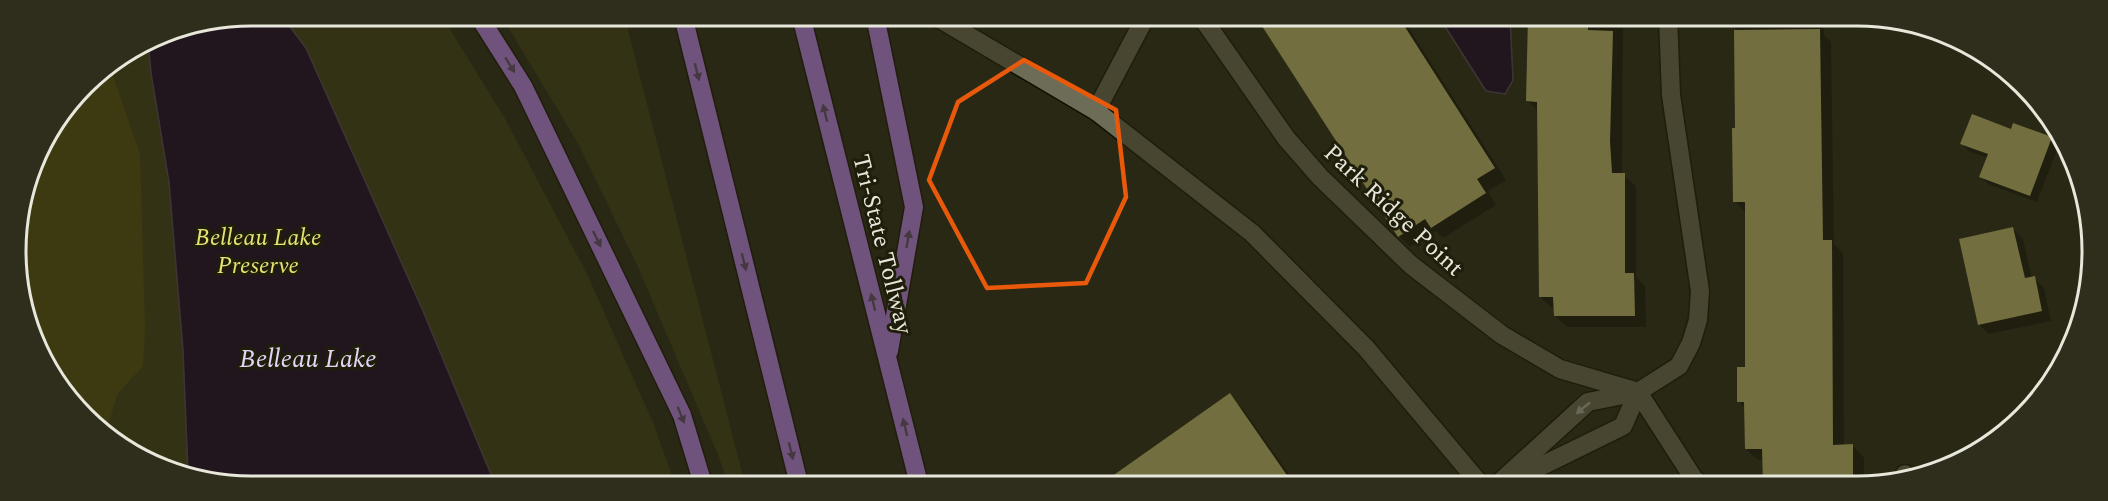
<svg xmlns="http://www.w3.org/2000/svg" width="2108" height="501" font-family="Spectral,serif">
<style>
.green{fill:#413e16}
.forest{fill:#545010}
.water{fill:#170128;stroke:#56465e;stroke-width:1.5}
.shadow{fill:#0007}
.building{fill:#c9c474}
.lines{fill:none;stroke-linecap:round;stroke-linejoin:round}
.street-casing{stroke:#121001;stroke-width:21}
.secondary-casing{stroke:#121001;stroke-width:21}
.highway-casing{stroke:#121001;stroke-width:21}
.street{stroke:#6d6c56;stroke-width:18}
.secondary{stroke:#6d6c56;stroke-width:18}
.highway{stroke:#c487fa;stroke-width:18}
.oneway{fill:#694d77}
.oneway2{fill:#b7b6a6}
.marked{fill:none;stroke:#e8590c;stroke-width:4.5;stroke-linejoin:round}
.labels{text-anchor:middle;stroke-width:6;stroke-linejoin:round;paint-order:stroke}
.street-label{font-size:24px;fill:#e8e7db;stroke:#1f1e0b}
.park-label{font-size:24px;font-style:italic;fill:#e8e274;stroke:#1f1e0b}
.water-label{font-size:26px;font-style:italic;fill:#e5d4f8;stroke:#1f1e0b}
.rim{fill:none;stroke:#e8e7db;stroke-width:3}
</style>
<rect width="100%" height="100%" fill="#292814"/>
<g class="green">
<path d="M251,15H441L504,117L587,274L654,425L675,484H219L133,455L64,394L27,326L16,235L39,146L95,74L161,33Z"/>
<path d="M501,15H624L745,484H728L719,457L638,267L579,145Z"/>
</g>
<path class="forest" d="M109,65L140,154L145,328L143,366L118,393L106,431L64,394L27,326L16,235L39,146L95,74Z"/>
<g class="water">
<path d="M250,15H281L306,48L423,311L495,484H219L188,473L183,350L169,182L151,73L148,41L161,33Z"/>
<path d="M1439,17H1510L1513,80L1505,94L1486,91Z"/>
</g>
<g class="shadow">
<path d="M1275,16H1401L1506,180L1488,191L1496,205L1443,238L1436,231L1410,247L1395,232Z"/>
<path d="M1530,17H1623L1622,174L1636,186V277L1645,286L1646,327H1567L1555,316V308H1552L1540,297L1538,111L1528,101Z"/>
<path d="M1735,17H1825L1824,35L1831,42L1834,244L1843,253L1844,446H1853L1864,458V484H1764V460H1758L1746,449V409L1739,402L1747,369L1746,213L1735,201L1737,130Z"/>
<path d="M2051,138L2059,145L2037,202L1988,184L1981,177L1988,158L1969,151L1962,144Z"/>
<path d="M2013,229L2023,239L2032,279L2034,278L2044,288L2051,321L1989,334L1979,325Z"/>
<path d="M1230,395L1243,409L1296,484H1103Z"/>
</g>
<g class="building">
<path d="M1278,16H1398L1495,168L1477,179L1486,193L1431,228L1425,219L1398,237L1262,26Z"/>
<path d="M1528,17H1588V30L1613,31L1610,141L1612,173H1625V273H1634L1635,316H1554L1553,297H1539L1537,102L1526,101Z"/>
<path d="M1820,29L1823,240H1832L1833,445L1853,444V484H1763L1762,449H1745L1744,402H1737V367H1745V202H1733L1732,128H1735L1734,30Z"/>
<path d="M1972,114L2011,129L2013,123L2052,137L2030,196L1979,177L1988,154L1960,144Z"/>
<path d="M2013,227L2025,278L2035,276L2042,311L1978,325L1959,239Z"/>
<path d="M1230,393L1293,484H1101Z"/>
</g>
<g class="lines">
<defs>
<g id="street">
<path d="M1201,16L1286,138L1320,177L1411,265L1502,335L1560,369L1638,392"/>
<path d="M1096,111L1146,16"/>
<path d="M1638,392L1694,479L1700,484"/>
<path d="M1905,479V474"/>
<path d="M1507,483L1623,426L1638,392"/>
<path d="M1498,484L1588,402L1638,392L1679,366L1691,343L1698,320L1700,291L1671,95L1668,17"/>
</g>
<path id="secondary" d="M935,16L1096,111L1252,233L1366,348L1480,484"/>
<g id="highway">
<path d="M478,15L523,86L682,415L703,484"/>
<path d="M683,16L799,484"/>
<path d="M801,16L919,484"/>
<path d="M875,16L914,207L889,351"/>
</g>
</defs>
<use href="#street" class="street-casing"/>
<use href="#secondary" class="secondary-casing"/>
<use href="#highway" class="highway-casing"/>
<use href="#street" class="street"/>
<use href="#secondary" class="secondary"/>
<use href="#highway" class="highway"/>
</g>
<defs><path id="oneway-solid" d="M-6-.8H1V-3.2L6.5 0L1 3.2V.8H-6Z" transform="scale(1.5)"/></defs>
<g class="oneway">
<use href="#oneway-solid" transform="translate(510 65) rotate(58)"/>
<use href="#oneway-solid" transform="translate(697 72) rotate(76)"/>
<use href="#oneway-solid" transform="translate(825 113) rotate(-104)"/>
<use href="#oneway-solid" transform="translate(597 239) rotate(64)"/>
<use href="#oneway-solid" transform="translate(908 239) rotate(-80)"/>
<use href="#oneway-solid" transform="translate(744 262) rotate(76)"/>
<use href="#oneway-solid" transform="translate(873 302) rotate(-104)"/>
<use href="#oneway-solid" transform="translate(681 415) rotate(68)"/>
<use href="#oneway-solid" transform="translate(905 427) rotate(-104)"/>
<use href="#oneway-solid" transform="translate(791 451) rotate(76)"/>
</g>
<use class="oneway2" href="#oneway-solid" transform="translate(1583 408) rotate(141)"/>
<path d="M0 0H2108V501H0ZM1024,60L1116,110L1126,197L1086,283L987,288L929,180L958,102Z" fill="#292814" fill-opacity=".55" fill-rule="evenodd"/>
<path class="marked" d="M1024,60L1116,110L1126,197L1086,283L987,288L929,180L958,102Z"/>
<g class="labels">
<g class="street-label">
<text transform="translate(1394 210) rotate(43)" y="8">Park Ridge Point</text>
<text transform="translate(883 244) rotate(76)" y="8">Tri-State Tollway</text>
</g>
<g class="park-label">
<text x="258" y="245">Belleau Lake<tspan x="258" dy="28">Preserve</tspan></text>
</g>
<g class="water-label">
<text x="308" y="367">Belleau Lake</text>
</g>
</g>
<path d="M0 0H2108V501H0ZM251 26H1857A225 225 0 0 1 2082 251V251A225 225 0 0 1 1857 476H251A225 225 0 0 1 26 251V251A225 225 0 0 1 251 26Z" fill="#2f2e1c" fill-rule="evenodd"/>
<path class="rim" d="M251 26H1857A225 225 0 0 1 2082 251V251A225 225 0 0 1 1857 476H251A225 225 0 0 1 26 251V251A225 225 0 0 1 251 26Z"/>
</svg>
